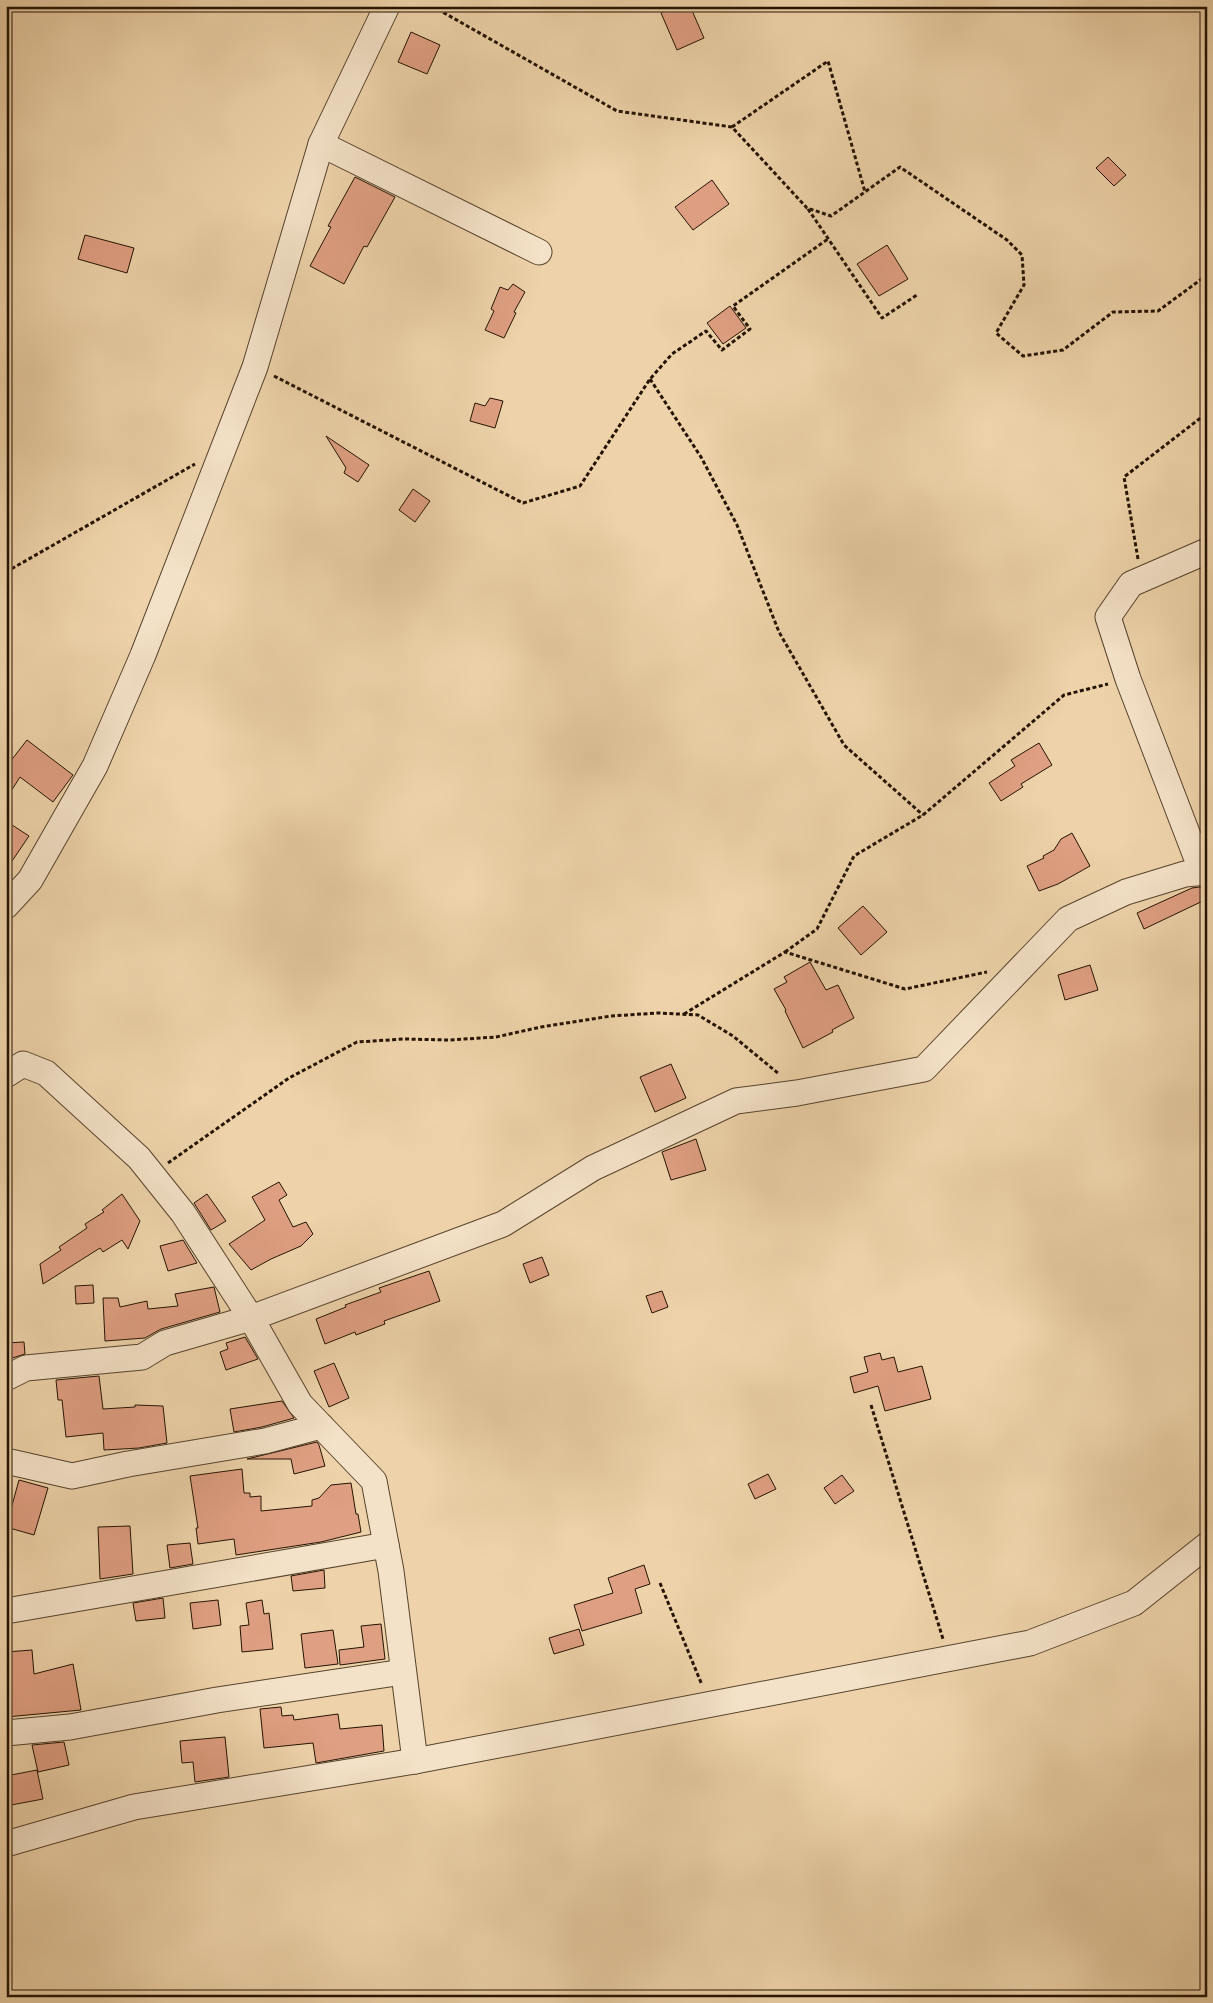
<svg xmlns="http://www.w3.org/2000/svg" width="1213" height="2003" font-family="Vollkorn,serif">
<style>
.building{fill:#df9f82;stroke:#241302}
.lines{fill:none;stroke-linecap:round;stroke-linejoin:round}
.minor-casing{stroke:#56432c;stroke-width:27}
.path{stroke:#241302;stroke-width:3;stroke-dasharray:4 2.5;stroke-linecap:butt}
.minor{stroke:#f4e2c8;stroke-width:25}
</style>
<rect width="100%" height="100%" fill="#eed3aa"/>
<filter id="stains"><feTurbulence type="fractalNoise" baseFrequency=".004" numOctaves="4"/><feColorMatrix values="0 0 0 0 .2 0 0 0 0 .09 0 0 0 0 .02 0 0 0 .5 -.17"/></filter>
<radialGradient id="worn" r=".72"><stop offset=".6" stop-color="#630" stop-opacity="0"/><stop offset="1" stop-color="#630" stop-opacity=".3"/></radialGradient>
<g class="building">
<path d="M676,6H690L704,38L677,50L661,13Z"/>
<path d="M411,32L440,45L427,74L398,62Z"/>
<path d="M1108,157L1126,175L1114,186L1096,168Z"/>
<path d="M355,177L395,197L367,247L364,246L344,284L310,266L331,227L328,226Z"/>
<path d="M712,180L729,204L693,230L675,207Z"/>
<path d="M85,235L134,248L127,273L78,259Z"/>
<path d="M887,245L908,279L879,296L857,264Z"/>
<path d="M513,284L525,292L514,312L516,313L504,338L485,330L494,311L491,309L500,287L508,290Z"/>
<path d="M730,306L746,328L723,344L707,323Z"/>
<path d="M490,398L503,401L495,428L470,421L475,403L485,406Z"/>
<path d="M326,436L369,465L358,482L344,473L346,468Z"/>
<path d="M413,489L430,501L415,522L399,510Z"/>
<path d="M27,740L73,775L53,802L20,777L6,799V767Z"/>
<path d="M1039,743L1052,765L1021,784L1023,787L1001,801L989,783L1015,766L1011,760Z"/>
<path d="M6,821L29,836L6,870Z"/>
<path d="M1072,833L1090,866L1058,884L1039,891L1027,866L1044,858L1043,856L1054,850L1061,839Z"/>
<path d="M1207,886V899L1144,929L1137,913L1192,888Z"/>
<path d="M863,906L887,932L861,955L838,928Z"/>
<path d="M810,962L826,990L838,985L854,1018L832,1030L833,1032L803,1048L785,1011L786,1010L774,989L787,982L784,977Z"/>
<path d="M1090,965L1098,990L1065,1000L1058,975Z"/>
<path d="M671,1064L686,1098L655,1112L640,1077Z"/>
<path d="M696,1139L706,1170L671,1180L662,1152Z"/>
<path d="M279,1182L287,1195L279,1200L293,1227L306,1222L313,1234L301,1246L271,1259L251,1270L229,1244L265,1220L252,1197Z"/>
<path d="M122,1194L140,1221L128,1249L122,1240L103,1252L100,1248L43,1284L40,1264L61,1250L59,1247L87,1228L85,1224L104,1212L102,1210Z"/>
<path d="M207,1194L226,1221L211,1230L194,1203Z"/>
<path d="M183,1240L197,1263L168,1271L160,1246Z"/>
<path d="M542,1257L549,1275L530,1283L523,1264Z"/>
<path d="M429,1271L440,1301L384,1321L385,1324L356,1335L355,1332L325,1344L316,1319L346,1307L345,1305L381,1292L379,1288Z"/>
<path d="M93,1285L94,1303L76,1304L75,1286Z"/>
<path d="M214,1287L220,1312L161,1329L145,1338L105,1341L103,1298H118L120,1307L147,1301L148,1309L178,1306L175,1294Z"/>
<path d="M662,1291L668,1307L652,1313L646,1296Z"/>
<path d="M245,1337L258,1359L226,1370L220,1352L228,1349L226,1343Z"/>
<path d="M24,1342L25,1354L6,1360V1343Z"/>
<path d="M880,1353L882,1360L894,1357L898,1372L922,1366L931,1399L885,1411L878,1386L854,1393L850,1377L868,1372L864,1357Z"/>
<path d="M334,1363L349,1398L329,1407L314,1371Z"/>
<path d="M99,1376L103,1409L135,1407V1405L163,1406L167,1443L139,1448L104,1450L103,1433L66,1437L62,1400H58L56,1380Z"/>
<path d="M282,1401L294,1418L262,1427L234,1432L230,1409Z"/>
<path d="M317,1442L319,1445L325,1466L294,1474L291,1459H247Z"/>
<path d="M242,1469L244,1493H250V1497L261,1496V1511L312,1506V1500L319,1498L331,1485L351,1483L356,1514H358L361,1532L321,1542L236,1555L234,1539L198,1544L196,1528H198L190,1476Z"/>
<path d="M768,1474L776,1489L755,1499L748,1484Z"/>
<path d="M842,1475L854,1491L835,1504L824,1488Z"/>
<path d="M19,1480L48,1488L34,1535L6,1527Z"/>
<path d="M130,1526L133,1574L100,1579L98,1527Z"/>
<path d="M190,1543L193,1564L170,1568L167,1545Z"/>
<path d="M644,1565L650,1584L635,1589L642,1613L582,1631L574,1605L613,1593L608,1578Z"/>
<path d="M324,1570L325,1588L293,1591L291,1576Z"/>
<path d="M163,1598L165,1618L136,1621L133,1603Z"/>
<path d="M218,1600L221,1625L193,1629L190,1603Z"/>
<path d="M262,1600L264,1614L269,1613L273,1649L242,1652L240,1626L249,1625L246,1603Z"/>
<path d="M381,1624L385,1659L340,1665L339,1650L364,1647L361,1626Z"/>
<path d="M579,1629L584,1645L554,1654L549,1638Z"/>
<path d="M333,1630L338,1664L305,1668L301,1634Z"/>
<path d="M32,1650L34,1674L73,1664L81,1710L6,1717V1652Z"/>
<path d="M281,1707L282,1716L293,1715L294,1720L338,1714L340,1729L382,1725L384,1751L316,1763L313,1743L264,1748L260,1709Z"/>
<path d="M225,1737L229,1777L195,1782L193,1762L182,1763L180,1741Z"/>
<path d="M64,1742L69,1765L38,1772L32,1745Z"/>
<path d="M37,1770L43,1799L6,1806V1776Z"/>
</g>
<g class="lines">
<defs>
<g id="minor">
<path d="M321,144L539,252"/>
<path d="M1202,872L1128,679L1108,617L1131,584L1207,551"/>
<path d="M6,906L30,880L95,766L143,655L255,367L321,144L387,6"/>
<path d="M6,1075L23,1064L46,1073L139,1158L183,1213L251,1318L300,1404L374,1481L391,1571L415,1761"/>
<path d="M6,1378L26,1368L142,1357L165,1343L251,1318L503,1224L593,1168L736,1101L797,1093L924,1069L1068,919L1126,892L1185,874L1207,872"/>
<path d="M6,1461L72,1476L128,1464L265,1441L321,1426"/>
<path d="M6,1611L386,1545"/>
<path d="M6,1733L70,1727L217,1700L403,1672"/>
<path d="M6,1844L134,1807L415,1761L1030,1643L1134,1603L1207,1545"/>
</g>
</defs>
<use href="#minor" class="minor-casing"/>
<g class="path">
<path d="M432,6L617,111L732,127L807,208L831,216L900,167L1007,240L1022,255L1024,285L996,333L1023,356L1063,350L1113,312L1158,311L1207,275"/>
<path d="M732,127L828,61L865,192"/>
<path d="M808,209L882,318L917,295"/>
<path d="M274,376L523,503L580,486L650,379L672,354L706,331L722,350L750,329L733,306L828,239"/>
<path d="M650,379L701,457L737,525L779,632L844,745L923,815"/>
<path d="M1138,559L1124,477L1207,413"/>
<path d="M6,572L195,464"/>
<path d="M785,952L817,929L854,856L923,815L1064,695L1108,684"/>
<path d="M684,1014L785,952L905,989L987,972"/>
<path d="M168,1163L289,1078L357,1042L404,1039L449,1040L496,1037L541,1027L611,1016L658,1013L698,1015L733,1036L779,1074"/>
<path d="M871,1405L943,1639"/>
<path d="M660,1583L702,1685"/>
</g>
<use href="#minor" class="minor"/>
</g>
<rect width="1213" height="2003" fill="none" stroke="#eed3aa" stroke-width="25"/>
<rect x="8" y="8" width="1198" height="1988" fill="none" stroke="#241302" stroke-width="2.5"/>
<rect x="12" y="12" width="1188" height="1978" fill="none" stroke="#241302"/>
<rect width="100%" height="100%" filter="url(#stains)"/>
<rect width="100%" height="100%" fill="url(#worn)"/>
</svg>
